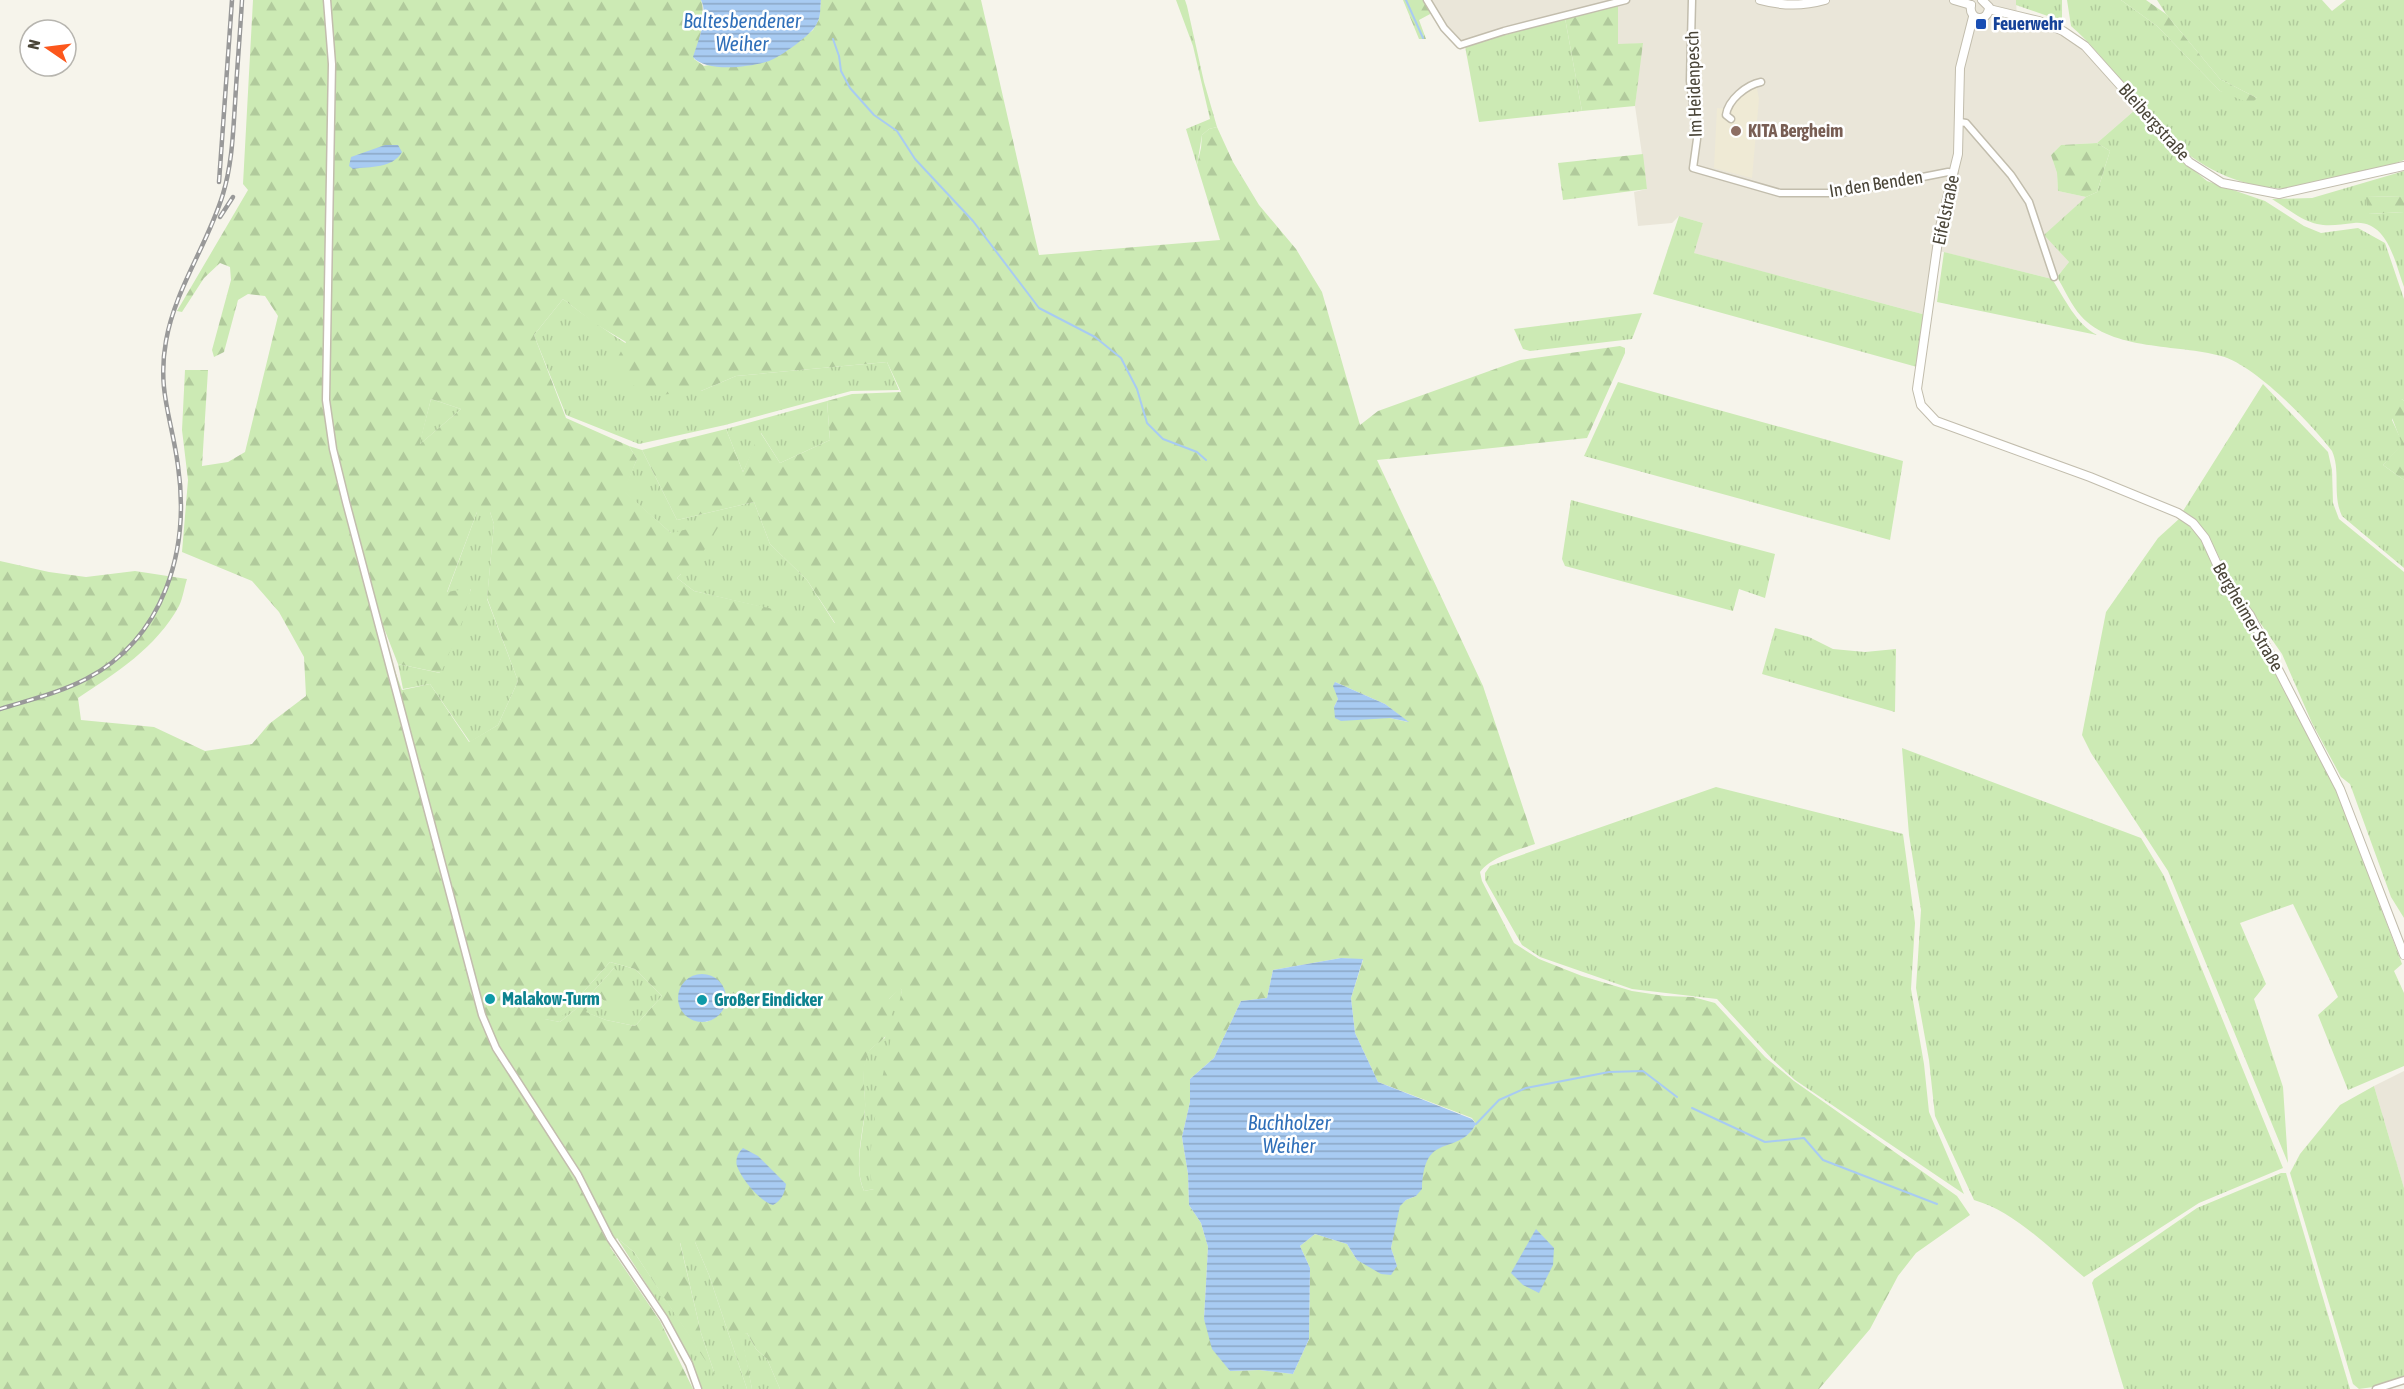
<svg xmlns="http://www.w3.org/2000/svg" width="2404" height="1389" font-family="'Asap Condensed',sans-serif">
<style>
.residential{fill:#eae6d9}
.education{fill:#efead5}
.grass{fill:url(#grass-tufts)}
.forest{fill:url(#forest-firs);fill-rule:evenodd}
.water{fill:url(#water-rules)}
.lines{fill:none;stroke-linecap:round;stroke-linejoin:round}
.stream{stroke:#a8cbf2;stroke-width:2}
.minor-casing{stroke:#c2bdad;stroke-width:9}
.tertiary-casing{stroke:#c2bdad;stroke-width:10}
.minor{stroke:#fff;stroke-width:6}
.tertiary{stroke:#fff;stroke-width:8}
.rail-casing{stroke:#999;stroke-width:4.5}
.rail{stroke:#fff;stroke-width:2;stroke-dasharray:7;stroke-linecap:butt}
.transit-dot{fill:#1a4fb4;stroke:#fff;stroke-width:2}
.education-dot{fill:#8d6e63;stroke:#fff;stroke-width:2}
.culture-dot{fill:#0f9aa8;stroke:#fff;stroke-width:2}
.labels{text-anchor:middle;stroke-width:5;stroke-linejoin:round;paint-order:stroke}
.transit-label{font-size:18px;font-weight:bold;fill:#164399;stroke:#fff;text-anchor:start}
.street-label{font-size:18px;fill:#4a4538;stroke:#fff}
.education-label{font-size:18px;font-weight:bold;fill:#785e54;stroke:#fff;text-anchor:start}
.culture-label{font-size:18px;font-weight:bold;fill:#0d838f;stroke:#fff;text-anchor:start}
.water-label{font-size:20px;font-style:italic;fill:#2f6fb9;stroke:#fff}
</style>
<defs>
<pattern id="grass-tufts" width="24" height="20" patternUnits="userSpaceOnUse" patternTransform="scale(1.5)"><rect width="24" height="20" fill="#cceab4"/><path d="M3 7l-1-3M5 7V3M7 7l1-3M15 17l-1-3M17 17v-4M19 17l1-3" fill="none" stroke="#b1ca9c"/></pattern>
<pattern id="forest-firs" width="22" height="20" patternUnits="userSpaceOnUse" patternTransform="scale(1.5)"><rect width="22" height="20" fill="#cceab4"/><path d="M5 1l3.5 6h-7zM16 11l3.5 6h-7z" fill="#b1ca9c"/></pattern>
<pattern id="water-rules" width="6" height="5" patternUnits="userSpaceOnUse" patternTransform="scale(1.5)"><rect width="6" height="5" fill="#a8cbf2"/><path d="M0 2.5h6" fill="none" stroke="#8ba7c5"/></pattern>
</defs>
<rect width="100%" height="100%" fill="#f6f4eb"/>
<g class="residential">
<path d="M1425,0H2016L2017,19L2055,31L2076,44L2094,62L2135,110L2097,143L2061,145L2051,155L2057,173L2058,191L2086,197L2045,235L2069,262L2057,277L2052,279L1935,250L1926,315L1693,253L1703,223L1679,216L1672,223L1638,226L1634,192L1647,189L1635,106L1642,43L1618,45L1565,18L1453,43L1449,40Z"/>
<path d="M2404,1071V1188L2374,1086Z"/>
</g>
<path class="education" d="M1756,84L1759,99L1752,178L1714,168L1717,108L1729,109L1736,99Z"/>
<g class="grass">
<path d="M1176,0H1185L1187,6L1204,82L1217,127L1209,129L1202,135L1197,165L1186,129L1210,119L1193,46Z"/>
<path d="M2016,0H2062V21L2016,5Z"/>
<path d="M2067,0H2121L2157,26L2220,91L2257,98L2220,79L2166,14L2157,0H2322L2332,11L2346,0H2404V160C2377,170 2335,185 2308,188C2259,193 2209,176 2174,142C2136,106 2110,60 2071,26Z"/>
<path d="M1565,18L1582,111L1479,122L1465,46Z"/>
<path d="M2135,110L2166,147L2207,181L2265,201L2304,226L2321,233L2358,228L2385,243L2404,299V401L2402,399L2392,420L2403,444L2383,465L2404,480V568L2342,516C2332,495 2341,471 2332,451C2310,422 2255,365 2221,356C2178,344 2112,351 2081,316C2071,305 2065,290 2057,277L2069,262L2044,235L2086,197L2097,192L2110,151L2097,143Z"/>
<path d="M2404,171V196L2367,197L2369,214L2404,212V287C2395,263 2388,220 2354,223C2341,224 2330,227 2317,224C2302,221 2285,207 2272,199L2312,198Z"/>
<path d="M1679,216L1703,223L1694,253L1926,315L1917,367L1653,294Z"/>
<path d="M1944,252L2052,279C2065,299 2076,324 2097,335L1937,302Z"/>
<path d="M563,299C606,333 655,361 701,391L736,376L887,362L899,390L851,391L725,425L639,444L566,415L534,335Z"/>
<path d="M1642,313L1632,339L1530,351L1523,349L1514,329Z"/>
<path d="M1618,382L1903,461L1890,540L1584,456Z"/>
<path d="M2263,384L2328,452L2332,470L2333,503L2339,519L2404,572V918L2391,897L2350,784L2341,777L2312,723L2282,654L2233,584L2206,532L2183,511Z"/>
<path d="M431,399L461,409L419,445Z"/>
<path d="M827,401L830,440L780,463L761,433L743,472L726,429Z"/>
<path d="M629,446L642,450L677,520L754,502L770,544L807,580L835,624L694,591L677,578L681,574L671,533L623,491L637,459Z"/>
<path d="M1571,500L1775,554L1765,598L1739,589L1733,611L1565,566L1562,559Z"/>
<path d="M477,512H490L494,524L487,599L518,681L498,725L470,742L430,684L403,689L398,664L440,673L471,589L447,593Z"/>
<path d="M2180,518L2201,537L2221,583L2254,627L2333,779L2402,964L2394,971L2404,993V1066L2348,1090L2318,1015L2338,997L2293,904L2240,923L2266,984L2254,999L2283,1087L2288,1163L2168,871L2091,753L2082,735L2106,612L2158,538Z"/>
<path d="M1775,628L1809,637L1833,649L1865,652L1896,649L1895,712L1762,674Z"/>
<path d="M1902,748L2141,838L2164,876L2283,1168L2199,1203L2084,1277C2051,1250 2016,1212 1974,1200L1935,1116L1929,1060L1916,988L1921,910L1909,835Z"/>
<path d="M1716,787L1903,834L1915,923L1911,989L1924,1064L1929,1112L1964,1194L1795,1080L1773,1060L1717,999L1632,989L1540,957L1522,945L1485,880V873L1490,866Z"/>
<path d="M610,962L635,969L662,996L635,1026L606,1020L585,1012L597,996L611,1005L614,968L582,1004L560,1022L544,1019L578,1004L576,1000Z"/>
<path d="M900,987L902,990L874,1189L864,1191C853,1166 864,1134 865,1108C866,1090 859,1071 868,1053C871,1047 879,1042 885,1038L889,999Z"/>
<path d="M2374,1086L2404,1188V1377L2380,1386L2359,1389L2353,1384L2290,1173L2300,1154L2340,1105Z"/>
<path d="M2281,1173H2286L2350,1389H2124L2092,1283L2094,1279L2197,1208Z"/>
<path d="M617,1238L634,1252L714,1372L701,1333L680,1242H695L709,1275L747,1389H702C681,1335 648,1287 617,1238Z"/>
<path d="M747,1333L756,1349L767,1359L780,1389H752L741,1335Z"/>
</g>
<g class="forest">
<path d="M253,0H701C705,8 701,36 698,45C696,51 694,52 694,59L704,66L786,51L813,30L819,19L821,0H981L1039,255L1220,240L1197,165L1201,148L1202,135L1209,129L1217,127L1233,162L1259,205L1296,249L1322,292L1360,425L1378,411L1520,360L1620,346L1625,348V353L1587,438L1377,460L1483,686L1535,844C1518,850 1491,857 1480,872L1482,881L1514,943L1539,959L1582,976L1632,991L1665,996L1693,997L1715,1003L1765,1057L1794,1081L1957,1196L1970,1215L1916,1253L1898,1276L1870,1329L1819,1389H780L767,1359L756,1349L747,1333L742,1336L752,1389H747L709,1275L695,1242L680,1243L701,1333L715,1375L634,1252L617,1238L610,1247L660,1321L693,1389H0V561L49,572L86,577L135,571L187,579C184,588 183,598 179,606C156,648 116,673 78,698L81,720L154,727L205,751L252,744L269,724L306,696L304,657L279,612L252,581L182,552L188,480L182,430L185,370H208L202,466L228,462L245,452L278,316L265,296L248,294L238,300L224,352L214,357L212,350L231,280L230,267L220,263L204,278L182,312L177,311L248,190L243,184ZM563,299L594,323L626,342L611,370L649,396L701,391L736,376L887,362L901,392L852,394L827,401L830,440L780,463L760,432L743,472L726,429L642,450L677,520L754,502L770,544L807,580L835,623L694,591L677,578L681,574L689,575L722,521L671,533L624,491L637,459L629,446L566,418L534,335ZM431,399L461,409L420,444V443ZM477,512H490L494,524L487,598L518,681L498,725L469,742L430,684L402,690L368,598L371,595L398,664L441,673L465,615L471,588L447,592ZM1335,682L1385,704L1408,722L1390,718H1367L1334,707L1338,699ZM1341,958L1363,960L1351,998L1355,1033L1378,1082L1472,1118L1476,1124C1464,1144 1452,1137 1437,1148C1421,1160 1422,1180 1416,1196L1406,1200L1400,1205L1397,1216L1391,1248L1397,1266L1357,1260L1347,1244L1315,1234L1300,1246L1310,1268L1309,1339L1293,1374L1259,1370L1230,1371L1204,1319L1208,1247L1201,1223L1189,1205L1188,1174L1182,1137L1190,1102V1079L1214,1058L1241,1001L1267,998L1273,970ZM610,962L635,969L662,996L635,1026L606,1020L586,1012L598,996L611,1006L615,1002L628,1013L644,996L614,968L582,1004L560,1022L545,1019H558L578,1004L576,1000ZM690,978L726,1002C722,1013 717,1018 706,1022L681,988ZM900,988L902,990C894,1029 859,1159 874,1189L864,1191C853,1167 863,1134 865,1109C866,1091 860,1073 868,1054C871,1046 879,1044 884,1038C891,1030 894,1007 889,999Z"/>
<path d="M1403,0H1425L1432,13L1419,20L1426,39H1419Z"/>
<path d="M2121,0H2146L2166,14L2220,79L2257,98L2251,104L2220,91L2157,26Z"/>
<path d="M1618,5V44L1643,43L1635,106L1582,111L1565,18Z"/>
<path d="M2097,143L2110,151L2097,192L2086,197L2058,191L2057,173L2051,155L2061,145Z"/>
<path d="M1643,154L1647,189L1563,200L1558,163Z"/>
<path d="M2404,196V212L2368,214L2366,197Z"/>
<path d="M2402,399L2404,401V480L2383,465L2402,444L2388,407Z"/>
</g>
<g class="water">
<path d="M701,0H821C820,7 821,17 817,23C813,34 780,57 769,61C751,67 706,73 693,57C698,41 709,16 701,0Z"/>
<path d="M385,145H398L402,152C392,169 371,166 353,169L349,166L351,157Z"/>
<path d="M1335,682L1385,704L1409,722L1390,718L1341,721L1335,718L1334,707L1338,699L1333,686Z"/>
<path d="M1341,958L1363,959L1351,998L1355,1033L1378,1082L1472,1119L1476,1124C1457,1158 1424,1129 1422,1189L1416,1196L1406,1200L1400,1206L1391,1248L1397,1266L1391,1275L1381,1274L1357,1260L1347,1244L1315,1234L1300,1246L1310,1268L1309,1339L1293,1374L1259,1370L1230,1371L1212,1349L1204,1319L1208,1247L1201,1223L1189,1205L1188,1174L1182,1137L1190,1102V1079L1214,1058L1241,1001L1267,998L1273,970Z"/>
<circle cx="702" cy="998" r="24"/>
<path d="M743,1148L758,1156L786,1184C785,1193 781,1201 773,1205C760,1202 741,1178 737,1166C735,1159 738,1153 743,1148Z"/>
<path d="M1536,1229L1554,1248L1553,1265L1539,1293L1523,1285L1511,1273Z"/>
</g>
<g class="lines">
<g class="stream">
<path d="M1406,0L1423,38"/>
<path d="M833,39L839,56L841,71L850,88L874,115L897,131L915,159L973,221L1039,308L1095,337L1121,358L1137,389L1147,423L1163,439L1197,452L1206,460"/>
<path d="M1692,1108L1765,1142L1804,1138L1823,1160L1937,1204"/>
<path d="M1476,1124L1499,1100L1526,1088L1609,1072L1643,1071L1677,1097"/>
</g>
<defs>
<g id="minor">
<path d="M327,0L332,64L326,400L333,449L346,502L482,1015L496,1048L578,1175L610,1238L664,1318L689,1364L698,1389"/>
<path d="M1427,0L1444,28L1460,45L1504,31L1626,0"/>
<path d="M1692,0L1690,81L1697,139L1693,168L1780,193H1841L1948,172L1954,173"/>
<path d="M1731,119L1726,115C1728,100 1746,85 1761,82"/>
<path d="M1960,122L1966,123L2011,175L2029,202L2054,277"/>
<path d="M2376,1389L2404,1380"/>
</g>
<g id="tertiary">
<path d="M1760,0C1782,6 1804,6 1825,0"/>
<path d="M1954,0L1971,5"/>
<path d="M1971,5C1968,21 1989,23 1989,7L1982,0"/>
<path d="M1989,9L2039,21L2063,31L2085,46L2189,162L2222,183L2279,194L2404,166"/>
<path d="M1973,17L1960,68L1958,154L1940,227L1917,389L1921,405L1936,421L2090,477L2178,513L2193,523L2205,538L2226,584L2250,615L2340,789L2404,955"/>
</g>
</defs>
<use href="#minor" class="minor-casing"/>
<use href="#tertiary" class="tertiary-casing"/>
<use href="#minor" class="minor"/>
<use href="#tertiary" class="tertiary"/>
<defs>
<g id="rail">
<path d="M219,182L232,0"/>
<path d="M220,217L233,197"/>
<path d="M0,709C29,700 59,693 86,679C165,638 190,549 178,466C172,419 157,391 166,341C175,289 208,244 223,194C232,164 233,134 235,104C237,69 240,35 242,0"/>
</g>
</defs>
<use href="#rail" class="rail-casing"/>
<use href="#rail" class="rail"/>
</g>
<rect class="transit-dot" x="1975" y="18" width="12" height="12" rx="3"/>
<circle class="education-dot" cx="1736" cy="131" r="6"/>
<g class="culture-dot">
<circle cx="490" cy="999" r="6"/>
<circle cx="702" cy="1000" r="6"/>
</g>
<g class="labels">
<g class="transit-label">
<text x="1993" y="30">Feuerwehr</text>
</g>
<g class="street-label">
<text transform="translate(1694 84) rotate(-92)" y="6">Im Heidenpesch</text>
<text transform="translate(2154 122) rotate(48)" y="6">Bleibergstraße</text>
<text transform="translate(1876 184) rotate(-9)" y="6">In den Benden</text>
<text transform="translate(1946 210) rotate(-78)" y="6">Eifelstraße</text>
<text transform="translate(2248 617) rotate(60)" y="6">Bergheimer Straße</text>
</g>
<g class="education-label">
<text x="1748" y="137">KITA Bergheim</text>
</g>
<g class="culture-label">
<text x="502" y="1005">Malakow-Turm</text>
<text x="714" y="1006">Großer Eindicker</text>
</g>
<g class="water-label">
<text x="742" y="28">Baltesbendener<tspan x="742" dy="23">Weiher</tspan></text>
<text x="1289" y="1130">Buchholzer<tspan x="1289" dy="23">Weiher</tspan></text>
</g>
</g>
<g transform="translate(48 48) rotate(284)"><circle r="28" fill="#ffffff" stroke="#b7b5af" stroke-width="1.5"/>
<path d="M0-4.5L10 22L0 15L-10 22Z" fill="#fc571c"/>
<text y="-9" font-size="16" font-weight="bold" text-anchor="middle" fill="#4a4538">N</text>
</g>
</svg>
